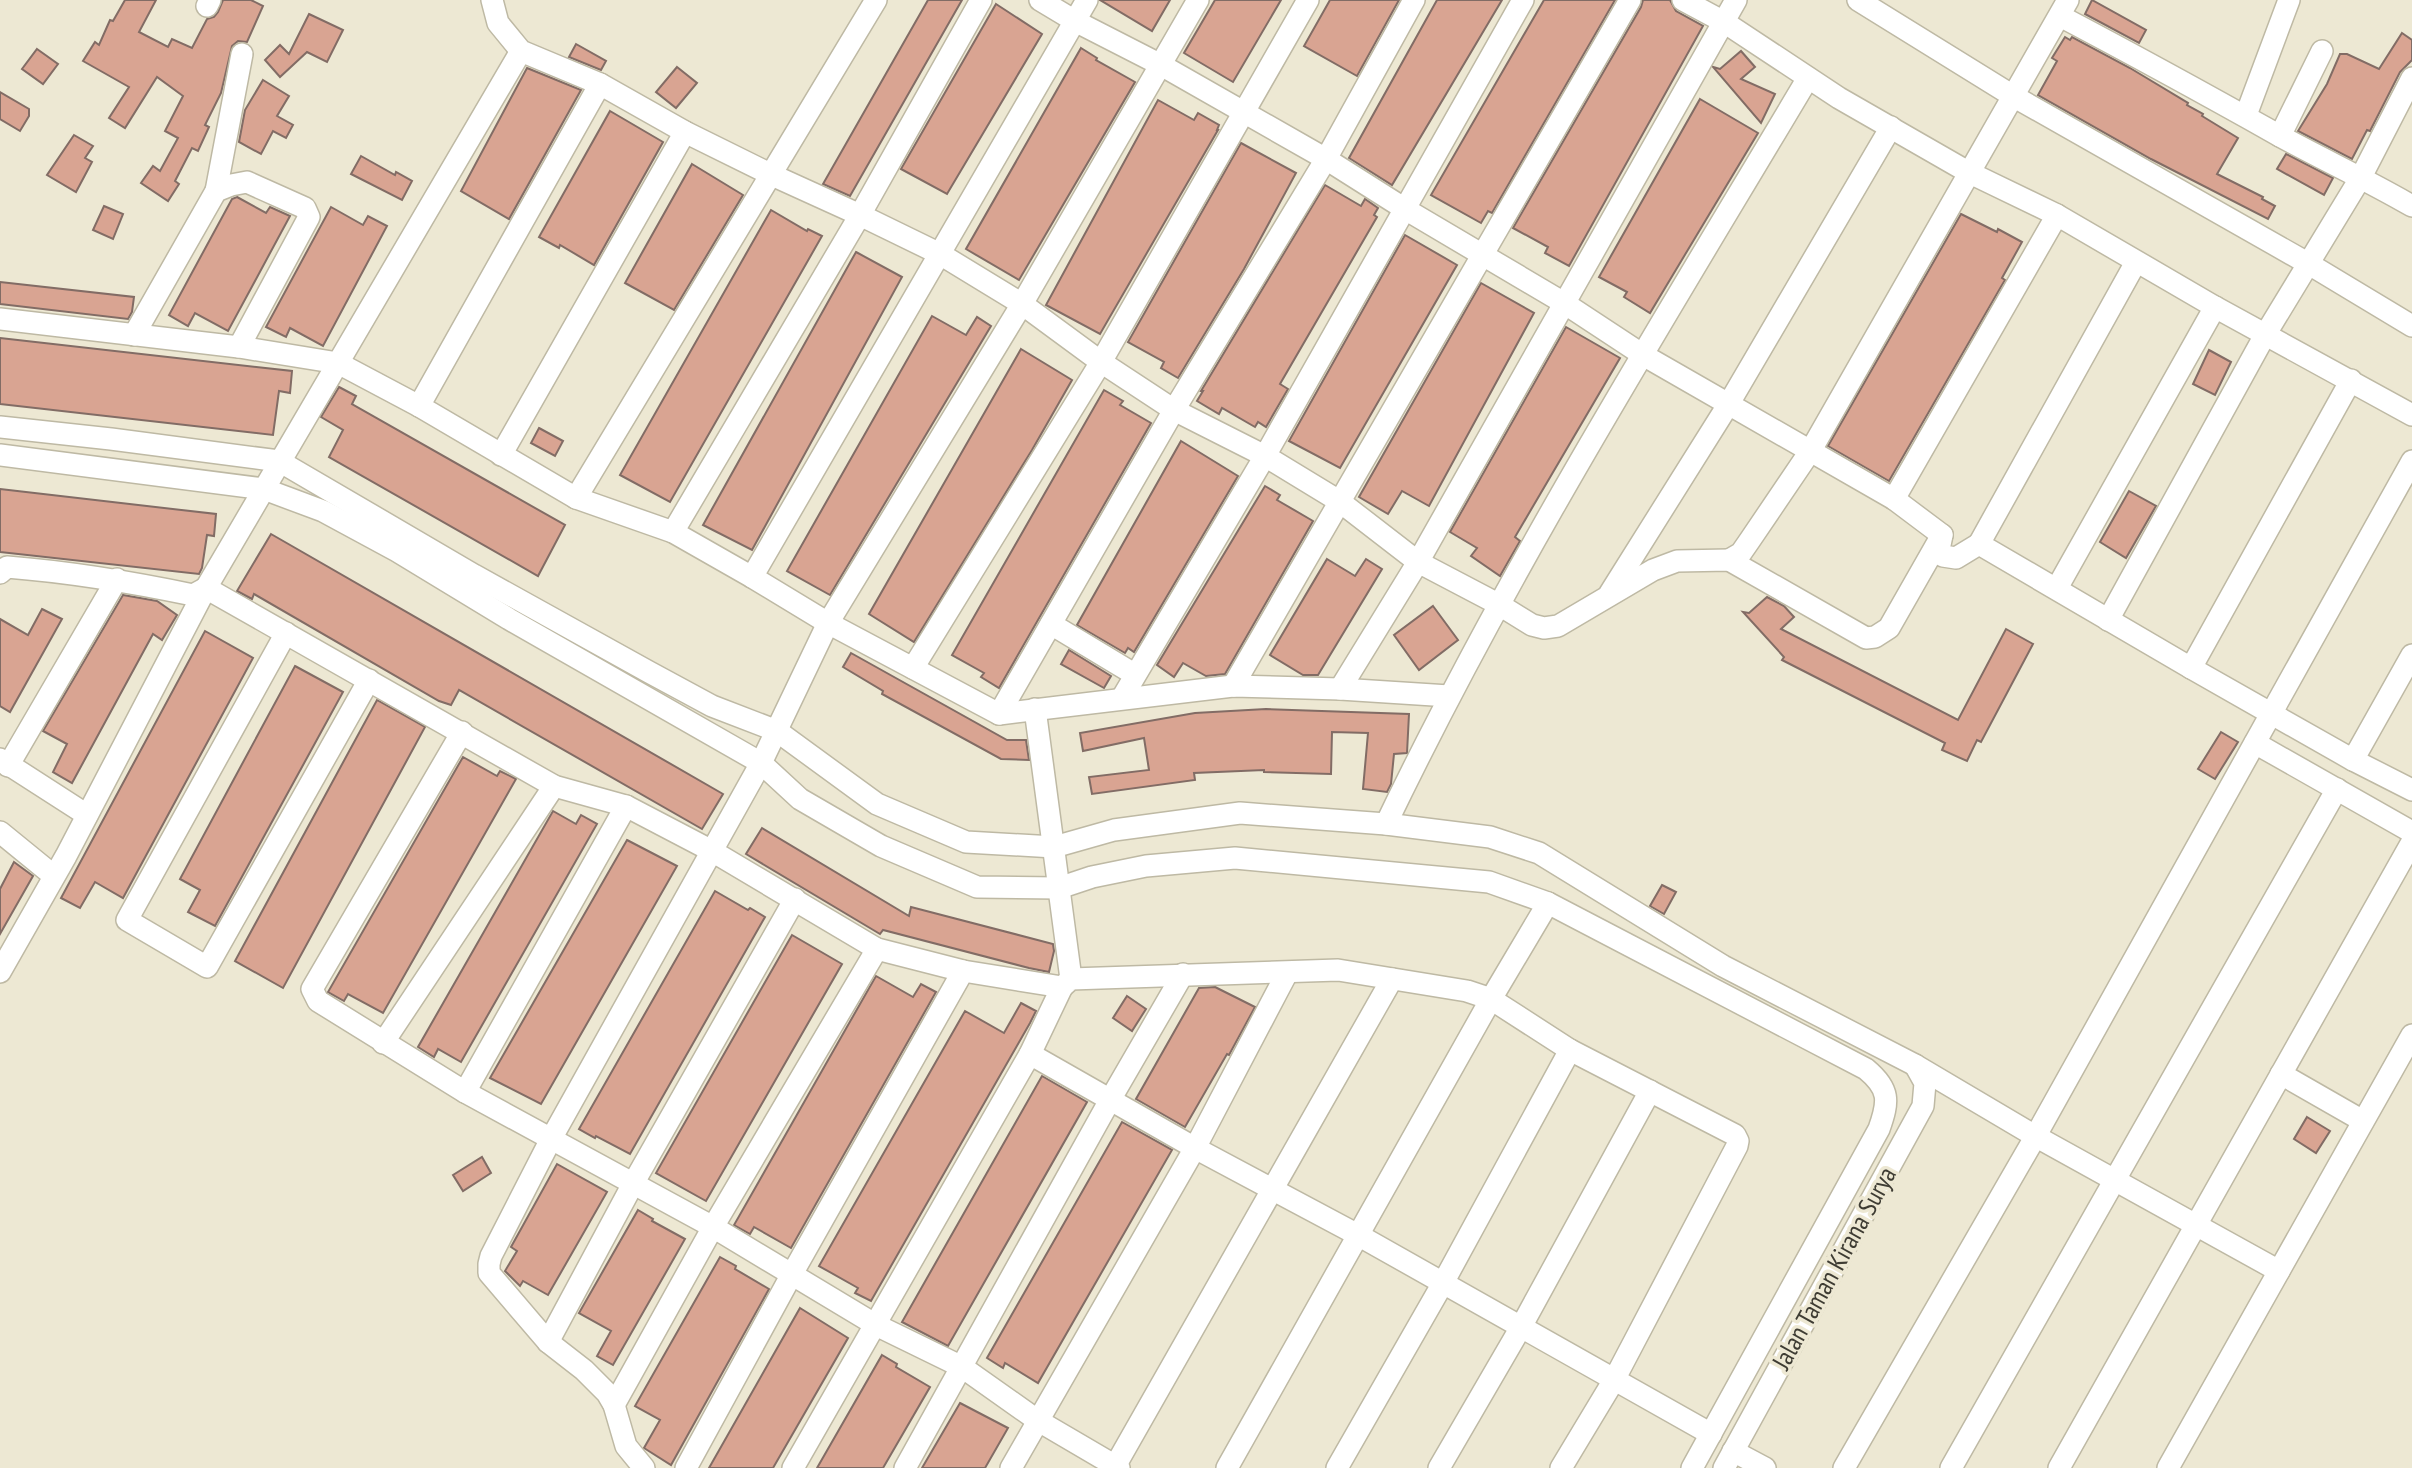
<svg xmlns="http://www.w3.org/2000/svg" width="2412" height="1468" font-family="'PT Sans Narrow',sans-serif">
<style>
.building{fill:#d9a492;stroke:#826c65;stroke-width:2}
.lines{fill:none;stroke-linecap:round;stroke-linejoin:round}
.minor-casing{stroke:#beb9a4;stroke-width:24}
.minor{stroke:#fff;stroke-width:21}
.labels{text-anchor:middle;stroke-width:7;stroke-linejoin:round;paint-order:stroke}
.street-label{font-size:26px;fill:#3e3c33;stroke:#ede8d3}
</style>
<rect width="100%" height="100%" fill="#ede8d3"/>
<g class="building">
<path d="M125,0H156L139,32L168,47L172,39L192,48L207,19L214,17L218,12L223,0H251L263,6L247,42L238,41L232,46L221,93L205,125L209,127L198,151L192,148L175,181L179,184L168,201L141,183L153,166L160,171L178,138L165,131L183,96L157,77L125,128L109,118L129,87L83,61L95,42L99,45L110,20L113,21Z"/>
<path d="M928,0H962L850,196L823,184Z"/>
<path d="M1100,0H1170L1152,31Z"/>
<path d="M1215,0H1281L1233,82L1184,53Z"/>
<path d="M1330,0H1399L1357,76L1304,46Z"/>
<path d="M1437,0H1502L1392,185L1349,158Z"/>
<path d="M1544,0H1615L1492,213L1488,211L1481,223L1431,195Z"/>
<path d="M1643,0H1670L1676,11L1703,26L1569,266L1545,253L1548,247L1513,228L1641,7Z"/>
<path d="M2092,0L2146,30L2139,43L2085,14Z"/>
<path d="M996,4L1042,34L947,194L901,169Z"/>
<path d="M309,14L343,30L327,62L307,52L280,77L265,60L280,45L289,54Z"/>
<path d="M2402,33L2412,40V60L2400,72L2370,131L2367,130L2352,159L2298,131L2327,84L2340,54H2347L2379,69Z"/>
<path d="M2065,37L2070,40L2072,37L2130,68L2188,103L2187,105L2203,114L2202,116L2238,138L2217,174L2263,197L2262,199L2275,206L2268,219L2151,159L2038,95L2057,61L2052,58Z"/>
<path d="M576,44L606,61L601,70L569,57Z"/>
<path d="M1081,48L1097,58L1096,60L1135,82L1019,280L966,249Z"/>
<path d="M37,49L58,64L43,84L22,69Z"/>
<path d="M1741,51L1755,67L1741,79L1775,94L1761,123L1713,67L1720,69Z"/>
<path d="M677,67L697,83L676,108L656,92Z"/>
<path d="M527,68L581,90L509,219L461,191Z"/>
<path d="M263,80L289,96L277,116L293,125L286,138L273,131L261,154L239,142L245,110Z"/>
<path d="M0,92L29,109V116L20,131L0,119Z"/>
<path d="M1700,99L1758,133L1650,313L1624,297L1627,292L1599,277Z"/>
<path d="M1158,100L1194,120L1198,113L1219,125L1217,130H1218L1100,334L1046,305Z"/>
<path d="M610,111L663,142L594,265L560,245L559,248L539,237Z"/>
<path d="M74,135L93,146L85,158L92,162L76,192L47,175Z"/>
<path d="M1241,143L1296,173L1244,269L1178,378L1161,368L1164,362L1128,342Z"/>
<path d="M2286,154L2333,178L2324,195L2277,169Z"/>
<path d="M361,156L395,175L396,172L412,181L402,200L351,174Z"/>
<path d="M692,164L743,195L674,310L625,283Z"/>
<path d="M1325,185L1361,206L1365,199L1378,208L1374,215L1377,217L1280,384L1288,389L1266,427L1258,422L1255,427L1222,408L1219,414L1197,401L1203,391H1201Z"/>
<path d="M237,197L266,213L270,207L290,216L228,331L195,313L188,326L169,315L232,199Z"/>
<path d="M104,206L123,214L113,239L93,230Z"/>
<path d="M331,207L363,225L368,216L387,226L323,346L290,328L286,337L266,327Z"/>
<path d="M771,210L807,231L808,229L822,236L670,502L620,475Z"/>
<path d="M1961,214L1997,232L1998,229L2022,242L2002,278L2005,280L2002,285L1889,481L1828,446Z"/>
<path d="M1405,235L1457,265L1340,468L1289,441Z"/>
<path d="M856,252L902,277L752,550L703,525Z"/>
<path d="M0,282L134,297L132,312L128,319L0,304Z"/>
<path d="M1481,283L1534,313L1429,506L1402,491L1388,514L1359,497Z"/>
<path d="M932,316L966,335L977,317L991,326L830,595L787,571Z"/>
<path d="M1566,327L1620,358L1515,537L1520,541L1500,576L1471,556L1477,548L1450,532Z"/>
<path d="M0,338L292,371L290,393L279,391L273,435L0,404Z"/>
<path d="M1021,349L1072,380L1032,450L914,642L869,614Z"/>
<path d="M2209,350L2231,362L2215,395L2193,384Z"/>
<path d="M339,387L356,396L352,404L565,525L538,576L329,457L343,430L321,417Z"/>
<path d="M1104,390L1123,401L1120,405L1151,423L999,688L981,677L984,673L952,655Z"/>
<path d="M539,428L563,441L555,456L531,443Z"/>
<path d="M1181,441L1238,476L1134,652L1128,648L1125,653L1077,625Z"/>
<path d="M1265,486L1280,495L1277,500L1313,521L1225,674L1206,676L1183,663L1174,677L1157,665Z"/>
<path d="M0,489L216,514L214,536L207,535L202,568L199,574L0,552Z"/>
<path d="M2129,491L2156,506L2126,558L2100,542Z"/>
<path d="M271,534L723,794L702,829L459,690L451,705L439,701L254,594L252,599L237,591Z"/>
<path d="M1327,559L1355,576L1366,559L1382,569L1318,675H1303L1270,655Z"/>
<path d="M123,595L157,601L177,615L162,640L153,634L72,783L53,772L67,744L43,731Z"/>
<path d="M1767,597L1784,606L1794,617L1781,629L1958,720L2006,629L2033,644L1981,742L1977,740L1967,761L1942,750L1945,743L1782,660L1784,657L1743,612L1749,613Z"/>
<path d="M1433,606L1458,640L1419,670L1394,635Z"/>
<path d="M42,609L62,619L10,712L0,706V619L28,635Z"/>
<path d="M205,631L253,658L123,898L95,882L80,908L61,898Z"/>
<path d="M1069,650L1111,676L1104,688L1061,664Z"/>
<path d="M851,653L1007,740H1026L1029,760L1001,759L882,694L883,691L843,667Z"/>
<path d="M295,666L343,692L215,926L188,912L200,890L180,879Z"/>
<path d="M377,700L425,727L283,988L235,961Z"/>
<path d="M1266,709L1409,714L1407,753L1394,754L1391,784L1387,792L1363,789L1368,733L1332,732L1331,774L1264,772V770L1194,773L1195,780L1092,794L1089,777L1149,770L1144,738L1083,751L1080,733L1195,713Z"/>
<path d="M2221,732L2238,742L2215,779L2198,769Z"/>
<path d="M463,757L497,776L500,771L516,779L383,1013L348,994L344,1001L328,992Z"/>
<path d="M553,811L576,824L581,815L597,824L461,1062L438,1049L434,1057L418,1047Z"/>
<path d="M762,828L909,916L911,907L1053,944L1054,951L1049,972L1029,968L883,930L880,934L746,854Z"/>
<path d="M627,840L677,866L541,1104L490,1078Z"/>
<path d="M14,862L33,876L0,934V889Z"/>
<path d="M1662,885L1676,892L1664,914L1650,906Z"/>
<path d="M715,891L748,910L750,908L765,917L630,1154L596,1136L595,1138L579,1129Z"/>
<path d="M792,935L842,964L706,1201L656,1173Z"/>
<path d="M876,976L913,997L921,984L936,992L791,1248L754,1227L750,1234L734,1225Z"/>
<path d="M1215,987L1255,1007L1229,1055L1227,1054L1185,1127L1136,1099L1199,988Z"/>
<path d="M1127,996L1146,1009L1132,1031L1113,1018Z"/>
<path d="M1021,1003L1036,1011L1030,1023L871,1301L855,1293L858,1288L819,1266L965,1011L1004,1033Z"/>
<path d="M1042,1076L1087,1102L948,1346L902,1322Z"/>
<path d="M2307,1117L2330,1131L2316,1153L2294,1139Z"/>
<path d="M1122,1122L1172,1150L1038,1383L1005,1363L1003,1368L987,1358Z"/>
<path d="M482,1157L491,1173L463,1191L453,1175Z"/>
<path d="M557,1164L607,1192L548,1295L523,1281L520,1286L505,1271L517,1251L511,1247Z"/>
<path d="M638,1210L653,1219L652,1221L685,1239L613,1365L597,1356L611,1331L579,1313Z"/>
<path d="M720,1257L736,1266L735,1269L769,1289L671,1465L644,1448L660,1420L635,1406Z"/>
<path d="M800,1308L848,1338L773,1468H709Z"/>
<path d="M882,1355L897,1364L896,1367L930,1387L883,1468H817Z"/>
<path d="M960,1403L1008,1428L985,1468H922Z"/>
</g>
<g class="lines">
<defs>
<g id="minor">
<path d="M492,0L498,23L521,51L600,84L685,132L772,175L860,215L940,254L1022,304L1101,362L1174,410L1265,456L1339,501L1418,562L1498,604L1532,625L1544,628L1558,626L1653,570L1677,561L1729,560L1866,638L1875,637L1889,628L1942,535"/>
<path d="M1040,0L1075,21L1161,65L1326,159L1405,209L1564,303L1643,355L1894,499L1942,535L1939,550L1943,556L1956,558L1979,544L2191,668L2353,760L2412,790"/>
<path d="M1683,0L1724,22L1839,98L1968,172L2057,215L2215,307L2412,415"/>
<path d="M1858,0L2013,96L2309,264L2412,326"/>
<path d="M207,6L210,0"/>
<path d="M2060,16C2134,55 2207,95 2280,136C2324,160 2369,181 2412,206"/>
<path d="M2246,115L2289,0"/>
<path d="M2280,136L2322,51"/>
<path d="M216,191L242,54"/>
<path d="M0,319L239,347L338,363L419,406L576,498L673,532L752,577L828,623L999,714L1233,686L1340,689L1449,696"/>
<path d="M134,335L216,191L231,185L247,182L305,208L309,217L239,347"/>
<path d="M419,406L600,84"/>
<path d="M0,427L111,439L279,461L474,575L649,672L712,706L777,731L877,804L966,842L1054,847L1114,830L1240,813L1386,824L1490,837L1539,853L1723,966L1915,1065L2035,1136L2279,1271"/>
<path d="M0,455L264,489L323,511L397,551L509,619L761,763L800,799L881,846L977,887L1059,888L1092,877L1146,866L1235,858L1489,882L1548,903L1866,1069C1890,1089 1889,1101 1879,1129L1692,1468"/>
<path d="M501,455L685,132"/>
<path d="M576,498L876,0"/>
<path d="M1894,499L2057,215"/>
<path d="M673,532L860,215L981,0"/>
<path d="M1979,544L2136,262"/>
<path d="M1729,560L1741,553L1750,540L1811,450L2068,0"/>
<path d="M0,573L7,567C70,572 131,582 193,595L206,588L554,786L626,806L712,851L877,949L963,971L1062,987L1071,979L1338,970L1467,991L1491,999L1570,1050L1735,1135L1738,1141L1737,1146L1614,1380L1561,1468"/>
<path d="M752,577L1087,0"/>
<path d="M2057,588L2215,307"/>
<path d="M1610,593L1728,405L1891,127"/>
<path d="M2108,620L2265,335L2361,177L2412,78"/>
<path d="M1051,624L1134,674"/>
<path d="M286,633L127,920L207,967L369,680"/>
<path d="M913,668L1101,362L1308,0"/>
<path d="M2191,668L2351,380"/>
<path d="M1233,686L1630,0"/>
<path d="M1340,689L1418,562L1736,0"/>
<path d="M1122,698L1265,456L1523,0"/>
<path d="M1035,709L1071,979"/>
<path d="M999,714L1174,410L1326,159L1414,0"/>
<path d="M462,732L312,989L318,1001L465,1092L713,1227L876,1325L962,1367L1037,1420L1119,1468"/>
<path d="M2255,743L2412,832"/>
<path d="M0,759L87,815"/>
<path d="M2353,760L2412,655"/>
<path d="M8,766L117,579"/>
<path d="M1386,824C1510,566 1662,323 1808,78"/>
<path d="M0,832L54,876"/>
<path d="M0,972L66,856L206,588L521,51"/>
<path d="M383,1043L554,786"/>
<path d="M1030,1054L1195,1148L1358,1235L1711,1434"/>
<path d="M2281,1074L2363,1121"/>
<path d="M465,1092L626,806"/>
<path d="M548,1342L634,1182L795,899"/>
<path d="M614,1405L713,1227L877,949"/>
<path d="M1733,1451L1765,1468"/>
<path d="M644,1468L626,1446L614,1405L607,1393L584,1370L548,1342L489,1273V1264L491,1256L551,1139L761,763L828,623L1022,304L1198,0"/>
<path d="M686,1468L792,1274L963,971"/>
<path d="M793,1468L1030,1054L1062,987"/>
<path d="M905,1468L1110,1100L1183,974"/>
<path d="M1011,1468L1195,1148L1287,973"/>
<path d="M1114,1468L1392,979"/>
<path d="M1227,1468L1491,999L1548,903"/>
<path d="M1337,1468L1443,1283L1570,1050"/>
<path d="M1439,1468L1521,1327L1650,1091"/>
<path d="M1724,1468L1923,1106L1925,1083L1915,1065"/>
<path d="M1844,1468L2030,1146L2412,461"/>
<path d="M1951,1468L2337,789"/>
<path d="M2059,1468L2412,842"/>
<path d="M2168,1468L2412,1035"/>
</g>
</defs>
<use href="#minor" class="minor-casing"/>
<use href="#minor" class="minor"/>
</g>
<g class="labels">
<g class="street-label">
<text transform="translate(1834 1268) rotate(-61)" y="9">Jalan Taman Kirana Surya</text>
</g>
</g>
</svg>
